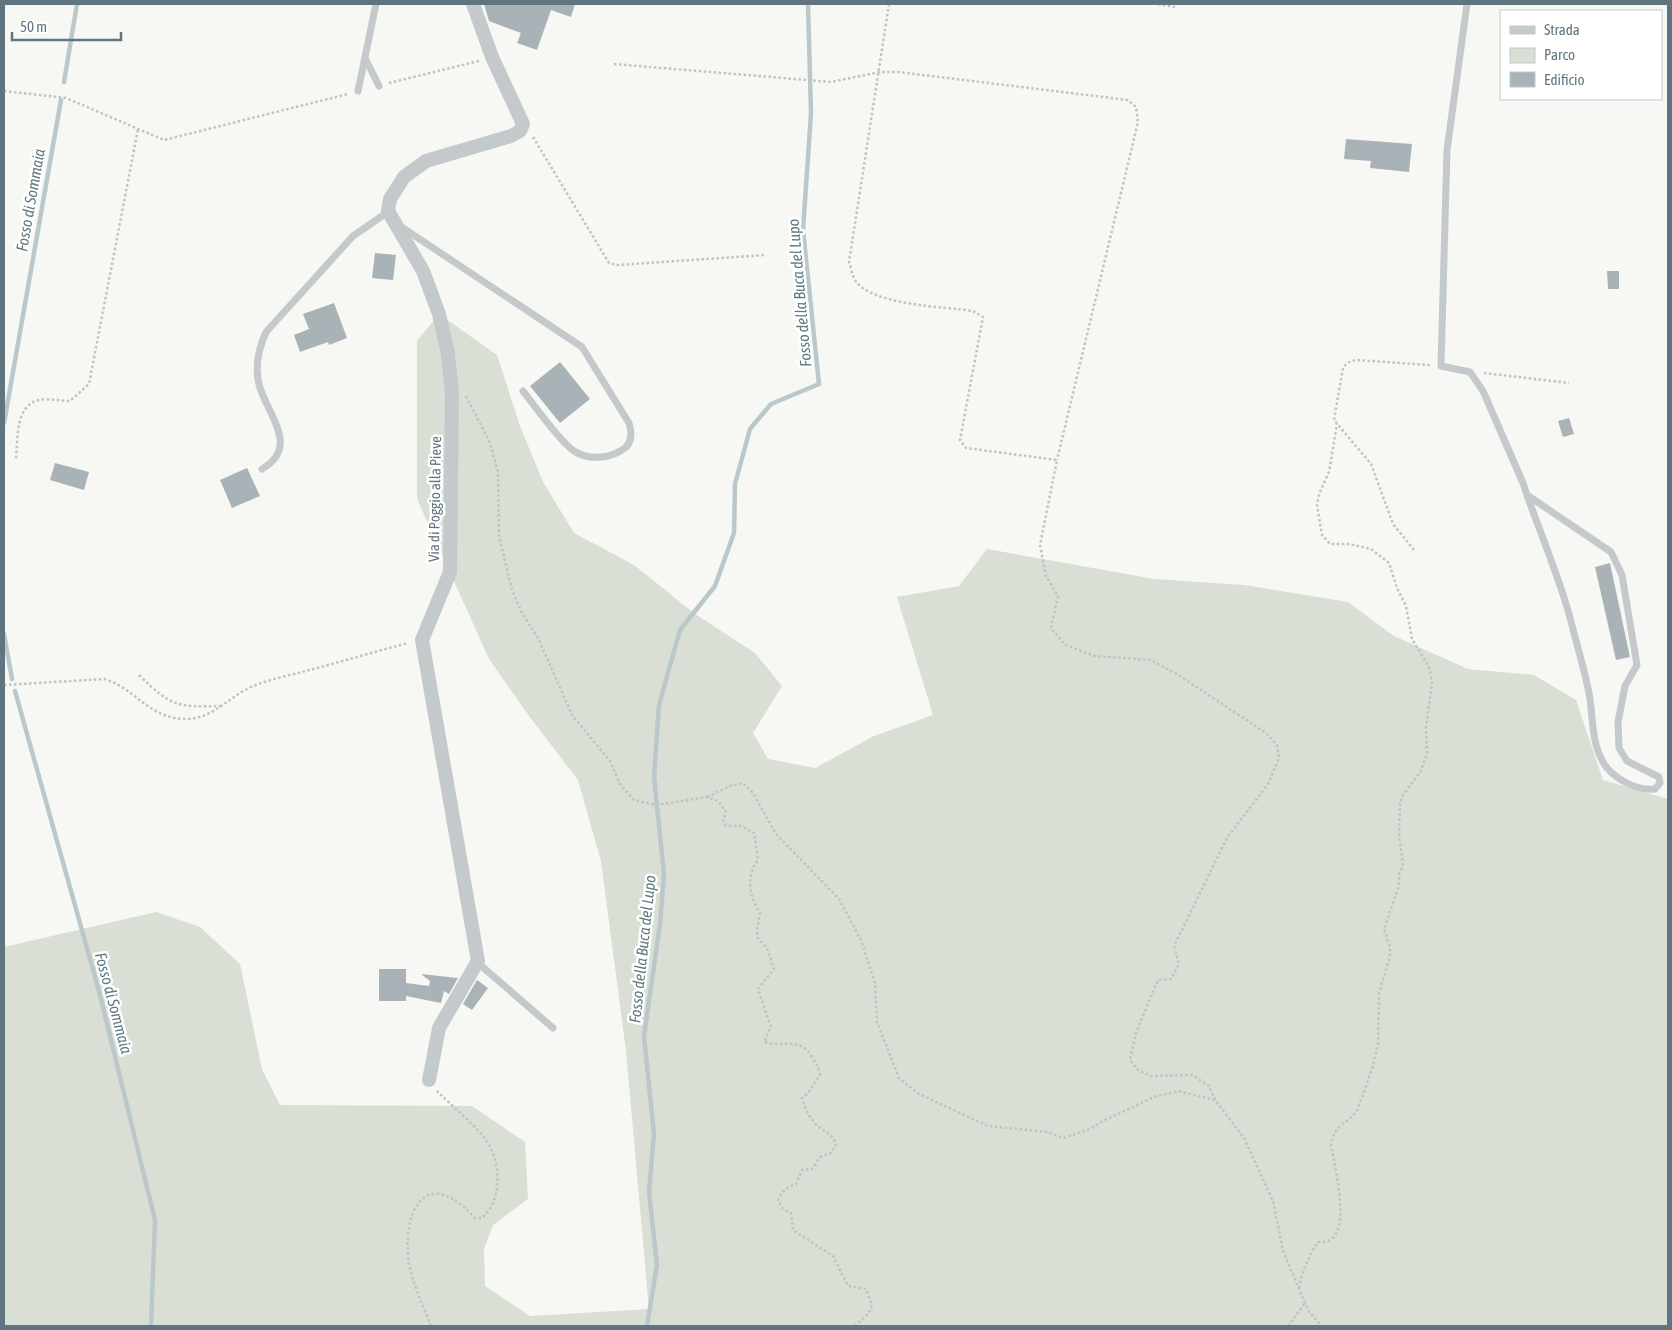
<svg xmlns="http://www.w3.org/2000/svg" width="1672" height="1330" font-family="'Asap Condensed',sans-serif">
<style>
.green{fill:#d9dfd4}
.lines{fill:none;stroke-linecap:round;stroke-linejoin:round}
.stream{stroke:#bbc8cb;stroke-width:4.5}
.building{fill:#a9b3b7}
.path{stroke:#c0c2c4;stroke-width:2.5;stroke-dasharray:2.5 2.5;stroke-linecap:butt}
.lane{stroke:#c4c9cb;stroke-width:7}
.street{stroke:#c4c9cb;stroke-width:14}
.labels{text-anchor:middle;stroke-width:5;stroke-linejoin:round;paint-order:stroke}
.street-label{font-size:15px;fill:#617580;stroke:#fff}
.water-label{font-size:16px;font-style:italic;fill:#607b82;stroke:#fff}
</style>
<rect width="100%" height="100%" fill="#f7f7f4"/>
<path class="green" d="M439,314L497,355L520,426L543,482L574,533L634,565L695,614L755,653L782,686L753,733L768,759L815,768L874,736L933,715L897,597L959,586L987,549L1154,579L1244,585L1348,602L1394,636L1468,669L1534,675L1576,700L1603,780L1668,799V1326H4V947L156,912L200,927L240,964L262,1069L280,1105L472,1106L525,1142L528,1199L493,1225L484,1249L485,1286L530,1316L649,1309L626,1051L601,861L578,780L529,716L489,659L417,499V341Z"/>
<g class="lines">
<g class="stream">
<path d="M64,82L77,4"/>
<path d="M4,423L61,100"/>
<path d="M4,634L12,679"/>
<path d="M15,691L99,991L155,1220L151,1326"/>
<path d="M647,1326L657,1265L649,1192L654,1134L644,1036L660,924L664,874L654,777L659,705L680,630L715,586L734,533L735,484L750,429L771,404L819,384L803,230L811,113L808,4"/>
</g>
</g>
<g class="building">
<path d="M484,4H575L571,17L551,10L537,50L517,43L521,33L489,21Z"/>
<path d="M1346,139L1412,144L1409,172L1370,168L1371,161L1344,159Z"/>
<path d="M375,253L396,255L393,280L372,278Z"/>
<path d="M1607,271H1619V289H1608Z"/>
<path d="M334,303L347,338L329,345L328,342L300,352L294,335L309,329L303,314Z"/>
<path d="M560,362L590,399L560,423L530,386Z"/>
<path d="M1569,418L1574,434L1563,437L1558,421Z"/>
<path d="M55,463L89,472L84,490L50,480Z"/>
<path d="M247,468L260,496L232,508L220,480Z"/>
<path d="M1610,563L1630,657L1616,660L1595,567Z"/>
<path d="M379,969H406V983L429,986L430,981L421,974L458,978L449,994L444,991L441,1003L406,996V1001H379Z"/>
<path d="M477,980L488,988L472,1010L463,1004Z"/>
</g>
<g class="lines">
<g class="path">
<path d="M889,4L849,262C851,267 852,276 855,280C870,305 945,307 973,311L983,317L960,440L966,448L1057,460L1040,545L1046,576L1058,596L1051,628L1065,645L1095,656L1151,660L1180,676L1266,733L1277,745L1279,758L1268,784L1227,838L1174,946L1179,964L1171,979L1158,980L1136,1033L1130,1060L1137,1069L1150,1076L1192,1075L1209,1086L1215,1100L1244,1138L1273,1201L1283,1251L1309,1312L1322,1326"/>
<path d="M1158,4L1175,7"/>
<path d="M614,64L831,82L880,72H898L1128,100L1136,107L1138,122L1057,460"/>
<path d="M389,83L479,61"/>
<path d="M4,91L66,98L164,140L348,94"/>
<path d="M533,137L609,263L618,265L765,255"/>
<path d="M1484,373L1569,383"/>
<path d="M466,396L490,443L498,472L499,536L512,590L522,613L539,640L572,715L610,761L620,784L634,800L656,805L707,797L718,801L726,812L723,820L726,826H741L754,833L758,860C746,876 749,897 760,913L757,930L758,938L767,948L774,969L758,989L771,1027L764,1042C785,1048 799,1036 812,1057C816,1064 819,1068 820,1075L809,1092L802,1098C805,1108 810,1120 819,1127C827,1133 832,1134 836,1144L831,1153L820,1157L812,1169L802,1170L796,1184C787,1187 781,1191 778,1201L783,1209L791,1213L793,1230L833,1256L848,1286L866,1289L872,1305L869,1313L855,1326"/>
<path d="M16,458C18,439 15,405 39,400C48,398 61,401 70,401L89,384L138,129"/>
<path d="M1414,550L1393,524L1371,464L1334,420L1343,368L1347,363L1356,360L1430,365"/>
<path d="M139,675C172,707 176,707 221,706"/>
<path d="M4,685L104,679C134,687 148,718 184,719C210,720 226,700 247,689C265,680 287,676 306,671C340,662 374,652 408,643"/>
<path d="M707,797L730,786L743,783L753,793L776,834L839,899L861,940L875,983L877,1022L899,1078L919,1094L988,1126L1047,1132L1063,1138L1088,1130L1105,1120L1154,1097L1178,1091L1215,1100"/>
<path d="M1299,1288C1302,1272 1309,1255 1318,1242C1322,1242 1327,1242 1330,1240C1351,1229 1334,1164 1331,1145C1335,1123 1346,1125 1357,1111L1372,1069L1378,1045L1379,993L1390,957V947L1384,929L1399,885V874L1403,865L1399,835L1400,803L1403,795L1421,771L1427,754L1426,728L1432,682L1429,667L1412,639L1406,606L1397,588L1389,563L1371,549L1349,544H1330L1322,535L1317,505L1319,494L1329,472L1337,424"/>
<path d="M431,1326C423,1305 410,1279 408,1256C404,1203 430,1168 475,1218H482C504,1199 501,1157 483,1136C469,1120 451,1105 436,1090"/>
<path d="M1288,1326L1305,1303"/>
</g>
<g class="lane">
<path d="M1467,4L1447,150L1441,366L1470,372L1483,391L1523,483L1527,495C1542,538 1561,581 1572,625C1578,650 1586,674 1590,699C1593,721 1592,743 1603,762C1612,778 1636,791 1655,789L1660,783L1659,777L1627,761L1619,748L1618,722L1625,686L1637,665L1622,575L1611,552L1527,495"/>
<path d="M366,60L379,86"/>
<path d="M358,91L376,4"/>
<path d="M400,226L582,347L629,423C632,433 633,444 622,450C608,459 587,460 574,451C560,442 534,405 523,391"/>
<path d="M262,469C299,448 270,417 260,388C254,369 258,350 266,332L353,236L388,212"/>
<path d="M478,963L553,1028"/>
</g>
<path class="street" d="M429,1080L439,1028L478,961L422,640L450,572L452,393L448,354L439,314L423,271L388,211L390,199L404,177L426,161L511,136L520,131L523,124L492,57L473,4"/>
</g>
<g class="labels">
<g class="street-label">
<text transform="translate(435 499) rotate(-89)" y="5">Via di Poggio alla Pieve</text>
</g>
<g class="water-label">
<text transform="translate(30 200) rotate(-80)" y="6">Fosso di Sommaia</text>
<text transform="translate(799 293) rotate(-95)" y="6">Fosso della Buca del Lupo</text>
<text transform="translate(642 949) rotate(-84)" y="6">Fosso della Buca del Lupo</text>
<text transform="translate(114 1003) rotate(75)" y="6">Fosso di Sommaia</text>
</g>
</g>
<rect width="1672" height="1330" fill="none" stroke="#617580" stroke-width="10"/>
<rect x="1500" y="10" width="162" height="90" fill="#ffffff" stroke="#c0c8cc"/>
<rect x="1510" y="26" width="25" height="8" fill="#c4c9cb" stroke="#c0c8cc"/>
<text x="1544" y="35" font-size="15" fill="#617580">Strada</text>
<rect x="1510" y="48" width="25" height="15" fill="#d9dfd4" stroke="#c0c8cc"/>
<text x="1544" y="60" font-size="15" fill="#617580">Parco</text>
<rect x="1510" y="72" width="25" height="15" fill="#a9b3b7" stroke="#c0c8cc"/>
<text x="1544" y="85" font-size="15" fill="#617580">Edificio</text>
<path d="M12 32v8h109v-8" fill="none" stroke="#617580" stroke-width="2.5"/>
<text x="20" y="32" font-size="15" fill="#617580" stroke="#ffffff" stroke-width="4" paint-order="stroke">50 m</text>
</svg>
